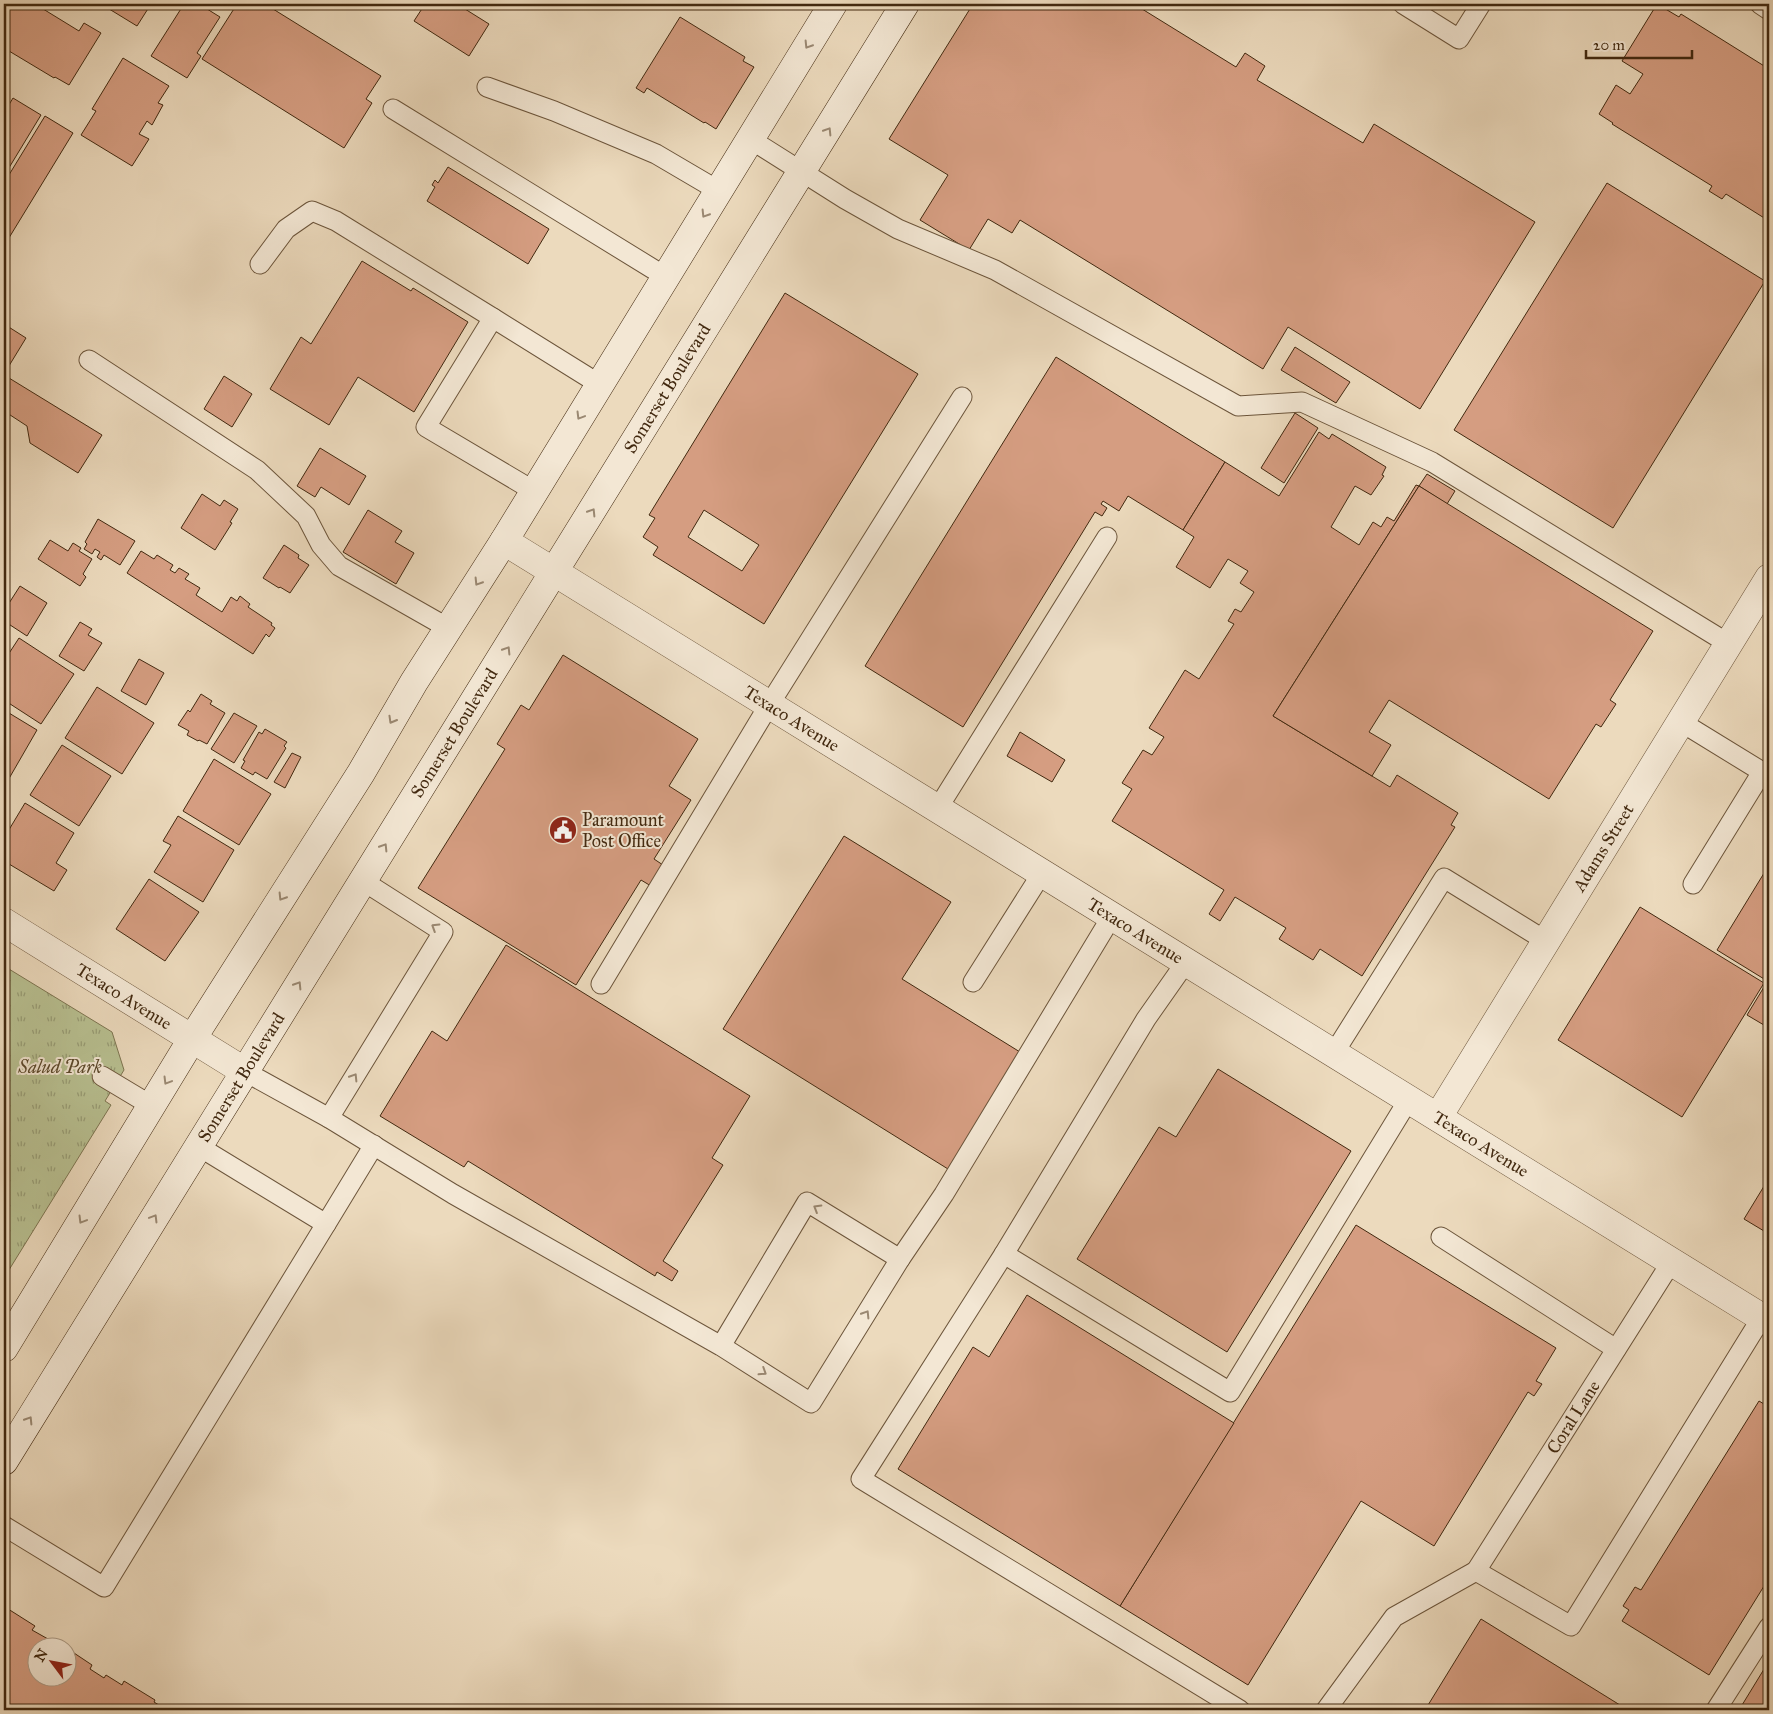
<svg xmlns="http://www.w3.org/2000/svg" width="1773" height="1714" font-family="'IM FELL Great Primer',serif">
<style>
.park{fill:url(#park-tufts);stroke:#7d7450}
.building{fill:#d59d81;stroke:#422910;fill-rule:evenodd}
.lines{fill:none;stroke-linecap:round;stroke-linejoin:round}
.service-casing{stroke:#6c553b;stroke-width:21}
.minor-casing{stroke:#6c553b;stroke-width:29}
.secondary-casing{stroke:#422910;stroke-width:29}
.service{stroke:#f3e7d4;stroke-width:19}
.minor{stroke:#f3e7d4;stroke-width:28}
.secondary{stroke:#f3e7d4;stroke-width:28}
.oneway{stroke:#9a8872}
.labels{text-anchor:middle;stroke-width:4;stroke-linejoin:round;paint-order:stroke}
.street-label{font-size:18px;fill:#422910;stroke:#f3e7d4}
.poi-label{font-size:18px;fill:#422910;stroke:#f3e7d4;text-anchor:start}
.park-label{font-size:18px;font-style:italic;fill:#5a472a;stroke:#f3e7d4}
</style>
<defs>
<pattern id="park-tufts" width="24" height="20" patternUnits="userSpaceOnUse" patternTransform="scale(1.25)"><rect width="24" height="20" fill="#b8c091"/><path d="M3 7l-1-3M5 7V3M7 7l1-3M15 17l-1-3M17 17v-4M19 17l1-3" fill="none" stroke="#979c75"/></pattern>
</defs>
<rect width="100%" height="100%" fill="#ecdabd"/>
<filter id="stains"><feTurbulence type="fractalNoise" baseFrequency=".004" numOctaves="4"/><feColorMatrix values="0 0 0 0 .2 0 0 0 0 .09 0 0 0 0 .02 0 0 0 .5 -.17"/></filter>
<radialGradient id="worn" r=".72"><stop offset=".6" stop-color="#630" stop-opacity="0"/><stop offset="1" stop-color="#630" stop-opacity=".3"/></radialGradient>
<path class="park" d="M4,966L112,1032L124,1070L105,1101L111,1105L4,1278Z"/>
<g class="building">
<path d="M4,4H35L79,31L84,23L101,33L69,85L55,77L54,78L4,48Z"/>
<path d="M101,4H151L137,26Z"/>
<path d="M184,4H199L220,17L197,53L201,56L187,78L151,56Z"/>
<path d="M237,4H265L381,76L366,99L372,103L344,148L202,59Z"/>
<path d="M425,4H457L489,24L469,56L414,21Z"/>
<path d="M973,4H1134L1236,67L1245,53L1265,66L1257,80L1363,143L1374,124L1535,222L1420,409L1288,327L1263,369L1020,220L1012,233L988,219L969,250L920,220L948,175L889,139Z"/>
<path d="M1657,4L1679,17L1681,14L1769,69V221L1726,194L1722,199L1709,191L1712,186L1612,124L1613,123L1599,114L1616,85L1630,94L1643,74L1622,61Z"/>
<path d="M680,17L745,57L743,61L754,67L716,129L705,122L704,123L647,88L644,93L636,88Z"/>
<path d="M123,58L169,86L158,103L163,105L152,125L147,121L139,134L149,139L132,166L81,135L96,111L92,109Z"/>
<path d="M13,98L41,115L4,176V113Z"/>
<path d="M45,116L73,133L4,246V183Z"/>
<path d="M448,167L549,229L528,264L427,201L435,187L432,185L435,180L438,183Z"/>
<path d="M1607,183L1765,281L1613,528L1454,430Z"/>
<path d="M362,261L411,291L413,288L468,322L414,412L358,377L329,425L270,389L301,337L311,344Z"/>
<path d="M785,293L918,374L764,624L653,555L658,547L643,537L655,518L649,515ZM704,510L759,545L742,571L688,537Z"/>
<path d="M4,324L26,338L4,374Z"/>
<path d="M1295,347L1350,382L1336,403L1281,370Z"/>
<path d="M1056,357L1225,462L1183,530L1128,496L1119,511L1103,501L1101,504L1107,508L1102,516L1095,512L963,727L865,666Z"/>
<path d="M224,376L252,394L232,427L204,409Z"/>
<path d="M9,378L102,435L78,473L30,443L27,426L4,411V387Z"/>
<path d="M1295,413L1318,428L1284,483L1261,468Z"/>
<path d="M1319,432L1329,439L1332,434L1386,467L1382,475L1384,476L1371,495L1355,486L1331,527L1359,545L1373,522L1381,527L1387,517L1394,521L1416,485L1419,486L1273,716L1390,787L1397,775L1458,813L1451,825L1455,827L1362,976L1320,949L1313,960L1279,939L1286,928L1235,897L1220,921L1209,914L1224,890L1112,821L1132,789L1122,783L1143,750L1152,755L1164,737L1149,728L1185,670L1199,679L1234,624L1228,621L1235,609L1241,612L1254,592L1240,583L1248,571L1228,559L1210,588L1176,567L1194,537L1183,530L1225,462L1279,496Z"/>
<path d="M320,448L366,476L349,505L321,487L315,497L297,486Z"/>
<path d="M1427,474L1455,491L1447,504L1419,486Z"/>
<path d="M1419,486L1653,631L1610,700L1616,704L1601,727L1596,724L1549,799L1389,700L1369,732L1391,745L1372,776L1273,716Z"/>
<path d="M202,494L220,506L224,500L238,509L230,522L232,523L215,550L181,528Z"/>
<path d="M368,510L402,531L395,542L414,553L396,584L343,552Z"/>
<path d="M98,519L135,541L120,565L104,555L101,560L97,557L100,552L95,549L92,554L84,549L87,544L85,542Z"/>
<path d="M50,540L68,551L73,543L81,548L79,551L92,559L83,574L86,577L80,586L38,559Z"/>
<path d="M284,545L299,555L298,558L309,565L290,593L280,587L279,588L263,578Z"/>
<path d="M141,551L154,559L157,555L173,565L170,570L175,573L179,568L189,574L185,579L200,588L196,595L222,612L231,597L237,601L240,596L250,604L248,607L272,623L271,625L275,628L269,637L266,634L253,654L127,573Z"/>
<path d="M20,586L47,603L27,636L4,621V611Z"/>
<path d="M80,622L92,629L88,635L102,643L84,671L59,656Z"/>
<path d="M19,638L74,674L41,724L4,700V661Z"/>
<path d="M563,655L698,739L669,786L691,800L654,859L669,869L656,889L641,880L576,985L418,888L505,749L497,744L521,705L529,710Z"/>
<path d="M139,659L164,673L146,705L121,691Z"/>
<path d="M97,687L154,723L122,774L65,738Z"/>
<path d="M201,694L212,701L210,704L225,713L207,744L199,740L198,741L187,735L189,731L178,725L188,710L190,712Z"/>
<path d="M4,710L37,730L7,782L4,780Z"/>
<path d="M234,713L257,726L234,763L211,749Z"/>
<path d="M265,729L287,742L284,746L286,748L267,779L255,772L253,775L241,768L245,761L243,760L259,732L262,734Z"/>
<path d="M1020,732L1065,760L1052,782L1007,756Z"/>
<path d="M62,745L111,776L79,826L30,795Z"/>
<path d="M292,753L301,757L285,788L274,782Z"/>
<path d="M214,759L271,794L239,845L183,811Z"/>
<path d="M25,803L74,833L56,863L67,870L54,891L4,861V838Z"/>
<path d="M178,816L234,850L203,902L154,872L171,845L163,841Z"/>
<path d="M844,836L951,902L902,979L1020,1052L948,1169L723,1029Z"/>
<path d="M1769,865V982L1717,950Z"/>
<path d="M149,879L199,912L165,961L116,929Z"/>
<path d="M1640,907L1764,983L1682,1117L1558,1040Z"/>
<path d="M506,945L750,1096L712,1158L723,1165L663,1261L678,1271L672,1281L657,1272L655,1276L468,1161L464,1167L380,1116L432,1031L447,1041Z"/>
<path d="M1764,987L1769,990V1028L1747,1015Z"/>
<path d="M1218,1069L1351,1151L1227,1352L1077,1259L1159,1127L1176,1137Z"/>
<path d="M1769,1178V1234L1744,1219Z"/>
<path d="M1356,1225L1556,1348L1536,1381L1542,1384L1534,1396L1528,1392L1434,1546L1361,1501L1248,1685L1120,1606Z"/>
<path d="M1027,1295L1234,1423L1120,1606L898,1469L973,1347L989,1357Z"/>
<path d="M1759,1401L1769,1407V1578L1709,1675L1622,1621L1629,1610L1623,1606L1635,1587L1641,1590Z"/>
<path d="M5,1607L35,1626L32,1630L48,1639L46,1641L54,1646H38V1676H68V1649L92,1665L90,1669L104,1678L106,1675L122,1685L124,1681L155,1700L154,1702L167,1710H48L40,1705L37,1710H4Z"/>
<path d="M1481,1619L1628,1710H1425Z"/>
<path d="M1769,1661V1710H1739Z"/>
</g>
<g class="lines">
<defs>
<g id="service">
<path d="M1403,4L1459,39L1481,4"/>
<path d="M1760,4L1769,10"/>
<path d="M487,87L554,111L656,154L719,191"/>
<path d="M393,109L666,277"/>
<path d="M750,139L845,199L898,229L995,270L1238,406L1302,402L1432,462L1729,644"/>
<path d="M260,264L286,229L312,211L336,221L493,318"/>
<path d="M89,360L257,470L306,516L321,545L339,566L448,628"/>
<path d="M534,491L426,427L493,318L599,384"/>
<path d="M1681,722L1769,776"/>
<path d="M938,808L1107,537"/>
<path d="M1693,884L1762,772"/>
<path d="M1186,962L1146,1019L1004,1254L1230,1392L1409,1099"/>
<path d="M973,982L1042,873"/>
<path d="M601,984L769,705L962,397"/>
<path d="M1334,1053L1444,878L1546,941"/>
<path d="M244,1071L329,1118L453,1194L721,1346L811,1403L900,1259L807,1202L721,1346"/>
<path d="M102,1076L152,1106"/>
<path d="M329,1118L443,932L363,881"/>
<path d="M198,1146L326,1224L374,1145"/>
<path d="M1441,1237L1616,1349"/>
<path d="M1004,1254L861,1479L1240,1710"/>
<path d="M900,1259L944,1194L1112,916"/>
<path d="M4,1526L104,1587L326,1224"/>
<path id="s1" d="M1476,1571L1672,1261"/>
<path d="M1326,1710L1394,1617L1476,1571L1571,1626L1762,1317"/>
<path d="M1716,1710L1769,1627"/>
</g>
<g id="minor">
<path id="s2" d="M504,541L1769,1322"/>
<path id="s3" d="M4,922L244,1071"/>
<path id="s4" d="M1438,1117L1769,578"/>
</g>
<g id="secondary">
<path d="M4,1348L192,1039L361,773L414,682L504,541L833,4"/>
<path id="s5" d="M4,1461L905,4"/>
</g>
</defs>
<use href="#service" class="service-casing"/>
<use href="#minor" class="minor-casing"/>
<use href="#secondary" class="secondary-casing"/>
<use href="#service" class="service"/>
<use href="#minor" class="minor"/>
<use href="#secondary" class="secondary"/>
</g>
<defs><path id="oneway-chevron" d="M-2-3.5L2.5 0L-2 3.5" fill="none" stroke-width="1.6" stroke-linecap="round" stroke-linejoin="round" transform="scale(1.25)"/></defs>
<g class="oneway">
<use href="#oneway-chevron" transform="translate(808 45) rotate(122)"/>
<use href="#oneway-chevron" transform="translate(828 131) rotate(-58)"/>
<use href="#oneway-chevron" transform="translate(705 214) rotate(122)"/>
<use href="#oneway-chevron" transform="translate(580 416) rotate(121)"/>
<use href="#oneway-chevron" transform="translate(592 512) rotate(-58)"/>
<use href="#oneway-chevron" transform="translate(478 582) rotate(122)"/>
<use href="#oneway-chevron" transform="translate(507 650) rotate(-58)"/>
<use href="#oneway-chevron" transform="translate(392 720) rotate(120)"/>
<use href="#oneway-chevron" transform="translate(384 847) rotate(-58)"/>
<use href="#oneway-chevron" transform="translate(282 897) rotate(122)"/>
<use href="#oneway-chevron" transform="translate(435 927) rotate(-148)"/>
<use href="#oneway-chevron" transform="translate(298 985) rotate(-58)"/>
<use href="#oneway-chevron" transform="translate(354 1077) rotate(-58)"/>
<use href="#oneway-chevron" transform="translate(167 1081) rotate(121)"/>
<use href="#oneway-chevron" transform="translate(817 1208) rotate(-149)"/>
<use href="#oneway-chevron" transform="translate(154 1218) rotate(-59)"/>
<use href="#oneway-chevron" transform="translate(82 1220) rotate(121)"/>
<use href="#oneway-chevron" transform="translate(866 1314) rotate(-58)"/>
<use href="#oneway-chevron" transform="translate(763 1372) rotate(33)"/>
<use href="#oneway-chevron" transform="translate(29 1420) rotate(-58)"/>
</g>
<defs>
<symbol id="civic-disc" viewBox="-11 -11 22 22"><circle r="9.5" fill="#8f2418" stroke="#f3e7d4"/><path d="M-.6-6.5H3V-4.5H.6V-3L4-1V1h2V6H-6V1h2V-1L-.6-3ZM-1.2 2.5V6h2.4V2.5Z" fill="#fff"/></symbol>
</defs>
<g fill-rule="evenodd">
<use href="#civic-disc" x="547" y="814" width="32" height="32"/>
</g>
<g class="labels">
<g class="street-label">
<text dy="6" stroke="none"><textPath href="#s5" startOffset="1261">Somerset Boulevard</textPath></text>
<text dy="6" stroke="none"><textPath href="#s2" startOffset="338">Texaco Avenue</textPath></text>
<text dy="6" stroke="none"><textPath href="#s5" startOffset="856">Somerset Boulevard</textPath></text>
<text dy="6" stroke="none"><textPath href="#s4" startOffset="316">Adams Street</textPath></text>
<text dy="6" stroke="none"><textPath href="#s2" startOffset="742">Texaco Avenue</textPath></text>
<text dy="6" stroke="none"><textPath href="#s3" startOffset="141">Texaco Avenue</textPath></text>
<text dy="6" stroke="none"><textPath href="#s5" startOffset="451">Somerset Boulevard</textPath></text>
<text dy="6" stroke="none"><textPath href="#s2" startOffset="1148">Texaco Avenue</textPath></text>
<text dy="6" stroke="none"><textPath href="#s1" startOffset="182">Coral Lane</textPath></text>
</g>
<g class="poi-label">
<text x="582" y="826">Paramount<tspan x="582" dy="21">Post Office</tspan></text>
</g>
<g class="park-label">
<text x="60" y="1073">Salud Park</text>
</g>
</g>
<rect width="1773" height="1714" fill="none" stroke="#ecdabd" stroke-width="20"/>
<rect x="5" y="5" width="1763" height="1704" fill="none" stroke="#422910" stroke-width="2.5"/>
<rect x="10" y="10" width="1753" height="1694" fill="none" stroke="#422910"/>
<g transform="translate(52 1662) rotate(302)"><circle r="24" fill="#f3e7d4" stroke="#ac9b86"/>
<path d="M0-4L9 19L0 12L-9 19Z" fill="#8f2418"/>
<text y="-8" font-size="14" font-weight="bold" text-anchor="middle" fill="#422910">N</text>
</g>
<path d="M1586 50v8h106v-8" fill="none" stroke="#422910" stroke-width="2.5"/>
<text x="1593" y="50" font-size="15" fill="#422910" stroke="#f3e7d4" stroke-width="4" paint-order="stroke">20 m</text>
<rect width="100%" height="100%" filter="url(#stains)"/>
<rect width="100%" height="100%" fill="url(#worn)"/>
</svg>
